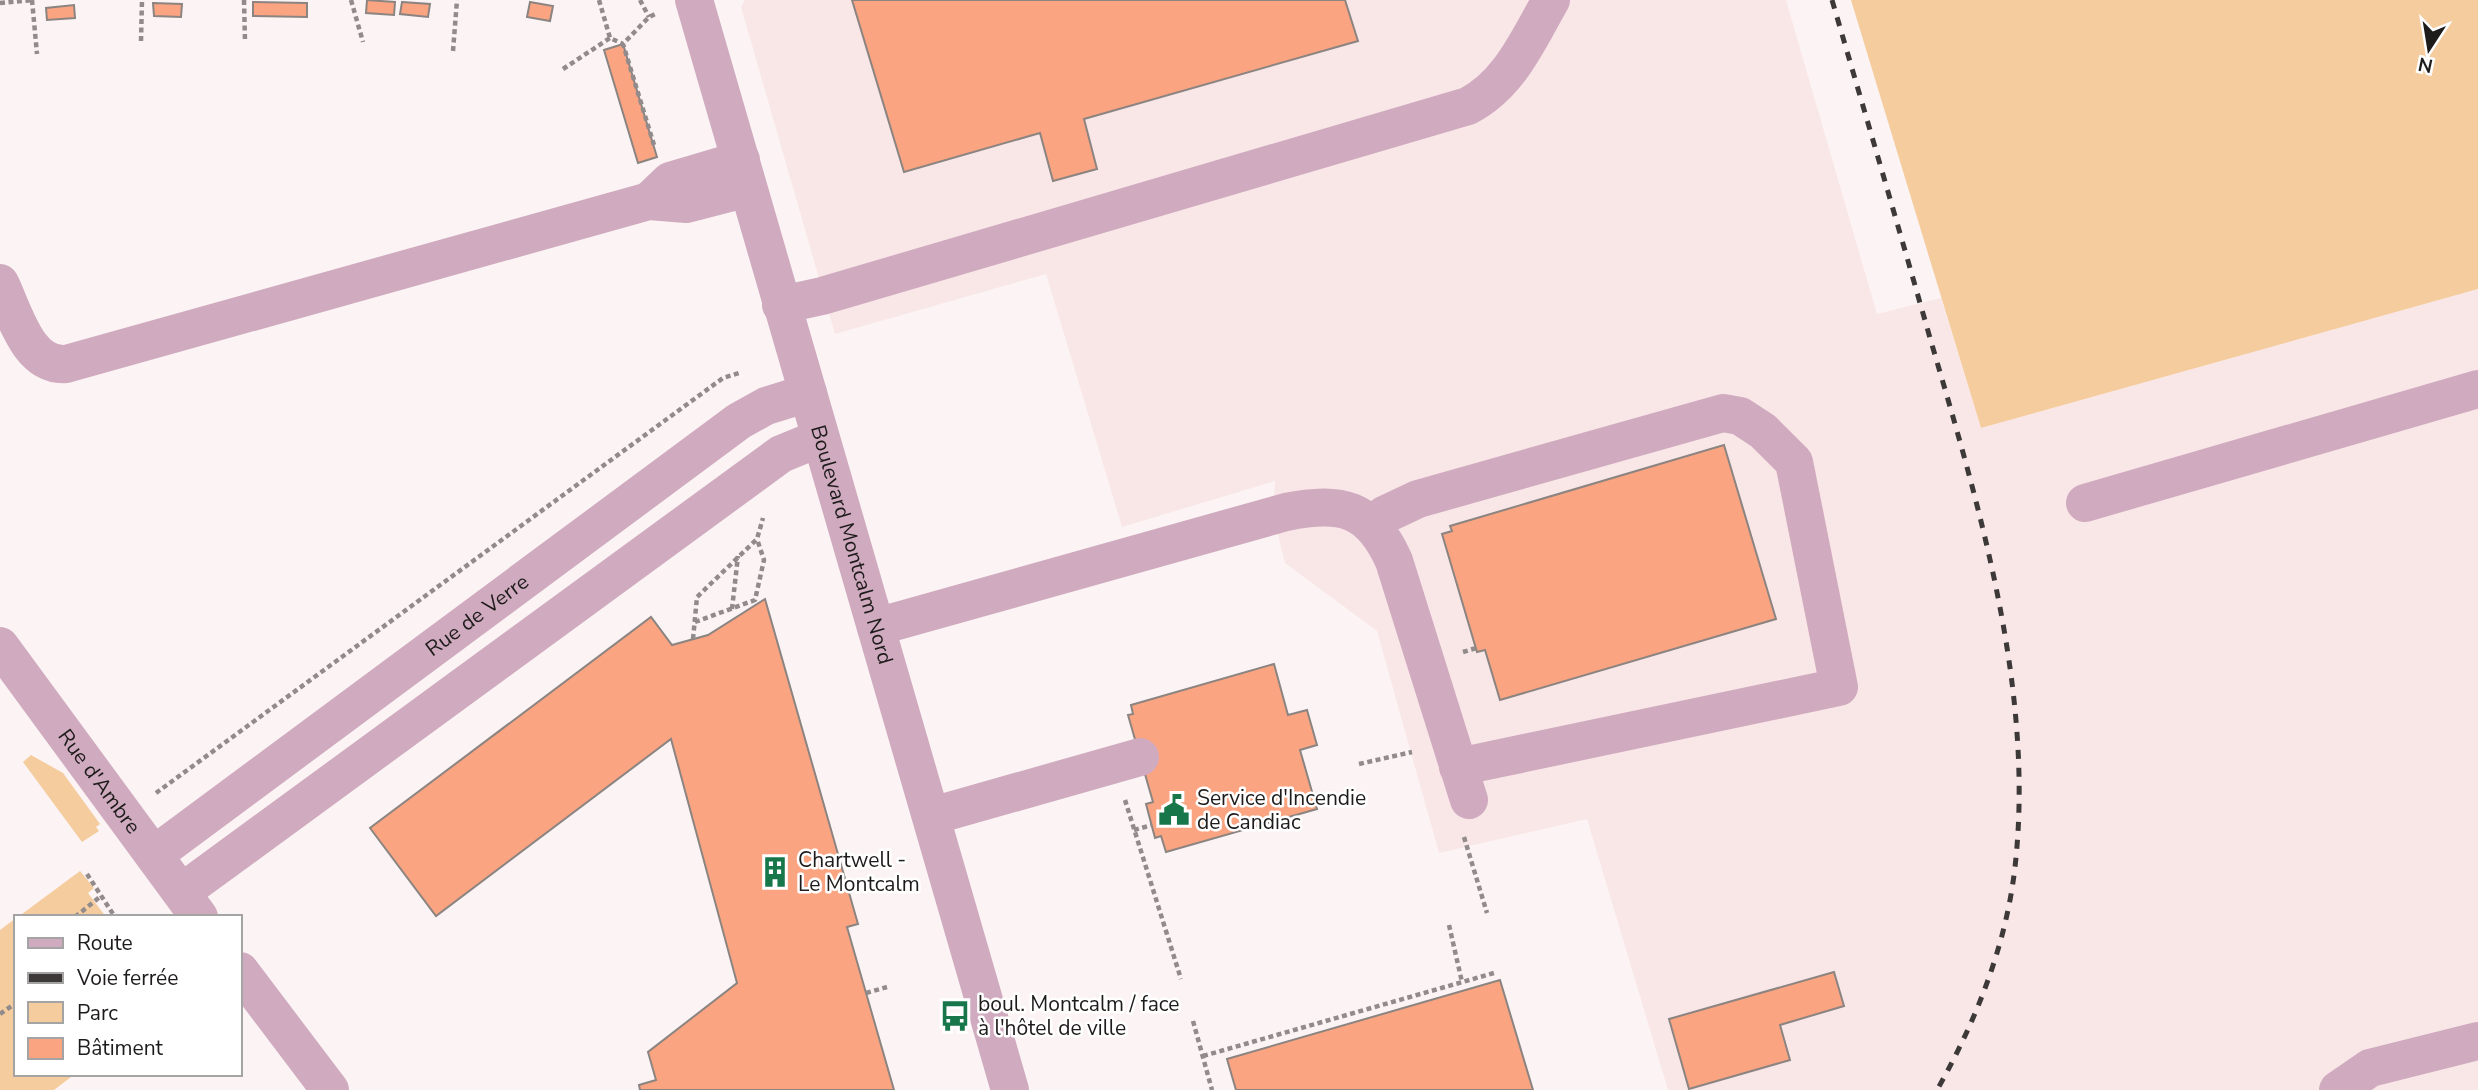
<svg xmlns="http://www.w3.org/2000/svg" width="2478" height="1090" font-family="'Nunito Sans',sans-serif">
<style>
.built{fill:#f9e7e8}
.green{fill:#f5cc9d}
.building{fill:#fba481;stroke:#8b8481;stroke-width:2}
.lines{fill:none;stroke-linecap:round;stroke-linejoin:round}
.path{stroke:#918b8b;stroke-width:4.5;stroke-dasharray:5 3.5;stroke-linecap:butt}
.minor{stroke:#d0abbf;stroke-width:38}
.rail{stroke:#3d3939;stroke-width:5;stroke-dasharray:9 9;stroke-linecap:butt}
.labels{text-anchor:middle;stroke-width:5;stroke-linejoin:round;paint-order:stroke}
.street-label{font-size:21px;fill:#1e1b1b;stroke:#fff}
.poi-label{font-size:21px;fill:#1e1b1b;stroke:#fff;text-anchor:start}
</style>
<rect width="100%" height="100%" fill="#fcf4f4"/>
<path class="built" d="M745,0H1786L1877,314L1941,298L1981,428L2478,289V1090H1668L1587,819L1439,853L1377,631L1285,563L1273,515L1275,481L1122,527L1046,274L835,334L741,7Z"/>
<g class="green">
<path d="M1851,0H2478V289L1981,428Z"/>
<path d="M31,755L63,773L100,824L96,827L99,831L82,842L23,762Z"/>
<path d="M80,871L94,888L88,893L106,917H18Z"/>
<path d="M16,918V1074H75L54,1090H0V930Z"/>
</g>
<g class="building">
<path d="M367,0L395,2L394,15L366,13Z"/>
<path d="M852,0H1345L1358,41L1084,119L1097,169L1053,181L1040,133L904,172Z"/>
<path d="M253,2L307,3V17L253,16Z"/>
<path d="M402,2L430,4L428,17L400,14Z"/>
<path d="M530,2L553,6L550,21L527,17Z"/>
<path d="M153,3L182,4L181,17L154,16Z"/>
<path d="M74,5L75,18L47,20L46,8Z"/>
<path d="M623,44L657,157L638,163L604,50Z"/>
<path d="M1724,445L1776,619L1500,700L1485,650L1477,652L1442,534L1452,531L1450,526Z"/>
<path d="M765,599L858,924L847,927L894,1090H640L639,1085L656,1080L648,1052L737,983L671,739L436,916L370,828L651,617L672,645L708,635Z"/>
<path d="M1274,664L1288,715L1307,710L1317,745L1300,750L1317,809L1166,852L1161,836L1155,838L1146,804L1153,802L1128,715L1133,714L1131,705Z"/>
<path d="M1834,972L1844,1006L1780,1025L1790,1060L1689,1089L1669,1019Z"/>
<path d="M1500,980L1533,1090H1236L1227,1059Z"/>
</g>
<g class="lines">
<g class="path">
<path d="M32,0L37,54"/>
<path d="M244,0L245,41"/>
<path d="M351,0L363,42"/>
<path d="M599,0L610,38L623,44"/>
<path d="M640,0L649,17"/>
<path d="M0,3L33,0"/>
<path d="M141,41L142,0"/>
<path d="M453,51L457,0"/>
<path d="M563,69L610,38"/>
<path d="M654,145L623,44L649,17L657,13"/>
<path d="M732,609L738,556"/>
<path d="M695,622L755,600L764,560L757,539"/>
<path d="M693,639L697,597L757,539L763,518"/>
<path d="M1463,652L1476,648"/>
<path d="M1359,764L1412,752"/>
<path d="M156,793L723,378L739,373"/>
<path d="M1125,800L1181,979"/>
<path d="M1134,830L1152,825"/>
<path d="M1464,837L1487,913"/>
<path d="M87,874L115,917"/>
<path d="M75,917L101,896"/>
<path d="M1449,925L1462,982"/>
<path d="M866,993L887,987"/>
<path d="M0,1014L16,1003"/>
<path d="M1193,1021L1212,1090"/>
<path d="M1203,1056L1494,973"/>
</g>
<g class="minor">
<path id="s1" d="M694,0L1010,1090"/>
<path d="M649,201L670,181L741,160"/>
<path d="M0,283C14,311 27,367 66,364L649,201L686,204L748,188"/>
<path d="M781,305L822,296L1468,106C1510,84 1528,40 1551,0"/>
<path d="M2085,503L2478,389"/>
<path d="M1373,525L1384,515L1418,499L1723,413L1740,416L1763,431L1794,462L1839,687L1458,767"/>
<path d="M876,627L1286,512C1341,501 1370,507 1394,561L1469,800"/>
<path id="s2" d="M0,646L199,917"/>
<path d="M932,816L1140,757"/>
<path id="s3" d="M155,854L739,421L766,406L808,393"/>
<path d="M182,892L781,454L820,438"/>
<path d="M240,971L330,1090"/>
<path d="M2338,1090L2370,1068L2478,1041"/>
</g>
<path class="rail" d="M1832,0C1865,113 1898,225 1930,338C1979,505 2035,691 2015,867C2006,946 1976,1021 1937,1090"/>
</g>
<defs>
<symbol id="civic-bare" viewBox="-9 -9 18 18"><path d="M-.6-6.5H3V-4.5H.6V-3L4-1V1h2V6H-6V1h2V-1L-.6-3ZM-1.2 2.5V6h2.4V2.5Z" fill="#18764b" stroke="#fff" stroke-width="2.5" paint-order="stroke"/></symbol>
<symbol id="building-bare" viewBox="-9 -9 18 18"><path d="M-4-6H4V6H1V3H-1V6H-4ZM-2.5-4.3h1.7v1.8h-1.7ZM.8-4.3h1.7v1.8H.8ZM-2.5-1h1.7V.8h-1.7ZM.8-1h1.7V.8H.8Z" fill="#18764b" stroke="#fff" stroke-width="2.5" paint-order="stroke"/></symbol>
<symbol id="bus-bare" viewBox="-9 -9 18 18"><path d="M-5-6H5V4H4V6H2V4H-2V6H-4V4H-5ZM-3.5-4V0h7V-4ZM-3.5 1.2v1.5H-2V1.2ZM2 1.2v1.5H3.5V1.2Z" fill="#18764b" stroke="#fff" stroke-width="2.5" paint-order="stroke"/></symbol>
</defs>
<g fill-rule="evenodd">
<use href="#civic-bare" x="1152" y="788" width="44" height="44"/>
<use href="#building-bare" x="753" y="850" width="44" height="44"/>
<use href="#bus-bare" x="933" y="994" width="44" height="44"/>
</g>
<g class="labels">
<g class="street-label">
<text dy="7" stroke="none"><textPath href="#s1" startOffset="567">Boulevard Montcalm Nord</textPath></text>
<text dy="7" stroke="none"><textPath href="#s3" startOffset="401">Rue de Verre</textPath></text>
<text dy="7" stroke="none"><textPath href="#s2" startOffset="168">Rue d'Ambre</textPath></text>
</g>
<g class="poi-label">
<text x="1197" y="805">Service d'Incendie<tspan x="1197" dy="24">de Candiac</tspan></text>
<text x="798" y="867">Chartwell -<tspan x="798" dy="24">Le Montcalm</tspan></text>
<text x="978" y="1011">boul. Montcalm / face<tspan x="978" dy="24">à l'hôtel de ville</tspan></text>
</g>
</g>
<rect x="14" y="915" width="228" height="161" fill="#ffffff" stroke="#a5a4a4" stroke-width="2"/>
<rect x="28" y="938" width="35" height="10" fill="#d0abbf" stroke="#a5a4a4" stroke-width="2"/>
<text x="77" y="950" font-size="21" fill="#1e1b1b">Route</text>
<rect x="28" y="973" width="35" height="10" fill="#3d3939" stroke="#a5a4a4" stroke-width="2"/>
<text x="77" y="985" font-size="21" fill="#1e1b1b">Voie ferrée</text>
<rect x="28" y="1002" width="35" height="21" fill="#f5cc9d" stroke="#a5a4a4" stroke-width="2"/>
<text x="77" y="1020" font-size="21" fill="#1e1b1b">Parc</text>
<rect x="28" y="1038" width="35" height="21" fill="#fba481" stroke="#a5a4a4" stroke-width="2"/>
<text x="77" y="1055" font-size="21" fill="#1e1b1b">Bâtiment</text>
<g transform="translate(2429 49) rotate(192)" stroke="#ffffff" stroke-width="5" paint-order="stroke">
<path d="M0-5L12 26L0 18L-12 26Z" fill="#1e1b1b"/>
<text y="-10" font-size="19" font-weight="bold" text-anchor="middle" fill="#1e1b1b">N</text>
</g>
</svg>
